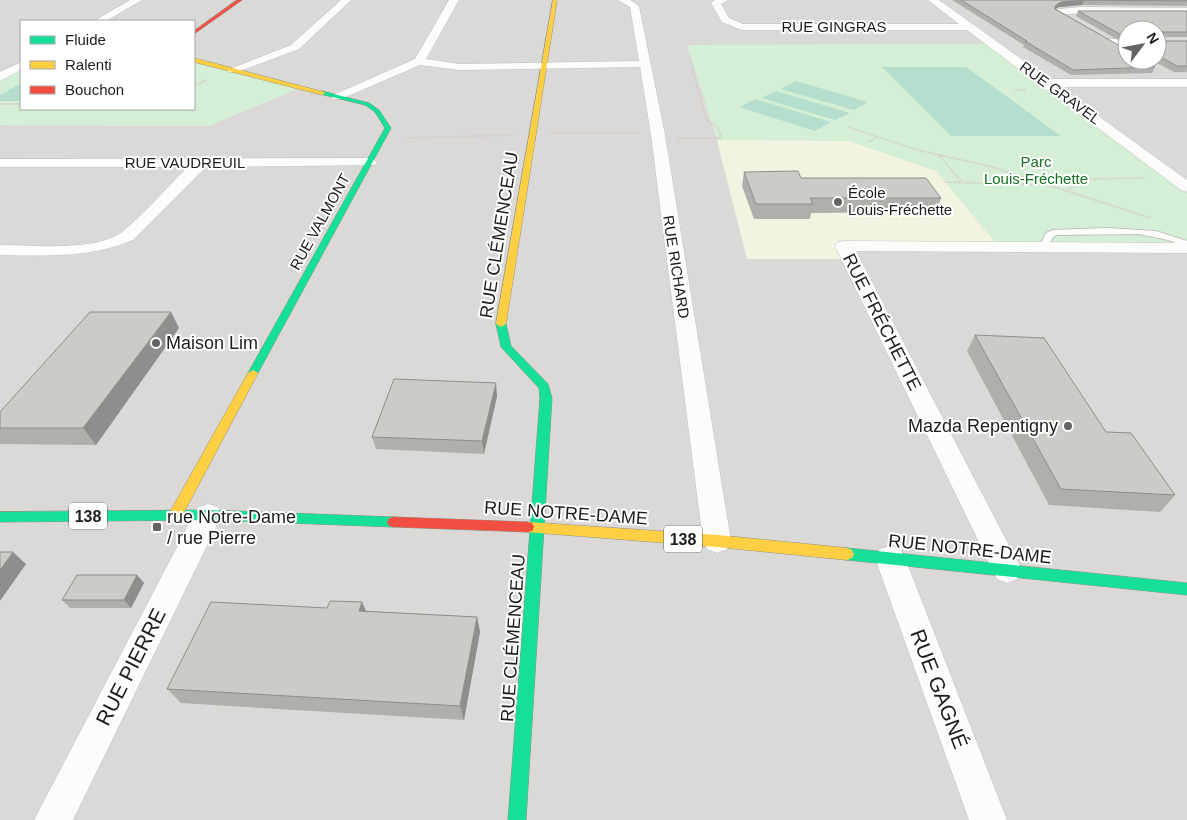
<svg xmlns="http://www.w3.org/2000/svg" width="1187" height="820" font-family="Arial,sans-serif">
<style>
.residential{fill:#dad9d7;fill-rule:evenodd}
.education{fill:#f3f3e1}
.park{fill:#d5efd6}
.pitch{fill:#b5dece}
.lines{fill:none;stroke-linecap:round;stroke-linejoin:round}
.lane-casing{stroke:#c2c1bf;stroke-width:2}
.street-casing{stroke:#c2c1bf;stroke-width:1}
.fast-casing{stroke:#91927f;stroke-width:1}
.slow-casing{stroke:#91927f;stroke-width:1}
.jam-casing{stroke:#91927f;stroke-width:1}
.path-far1{stroke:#d4c9c6;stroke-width:1;stroke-dasharray:1 1;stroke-linecap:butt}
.path{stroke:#d4c9c6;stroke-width:2;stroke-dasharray:1 1;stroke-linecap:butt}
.lane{fill:#fcfcfb;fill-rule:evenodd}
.street{fill:#fcfcfb;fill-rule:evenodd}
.fast{fill:#16e098;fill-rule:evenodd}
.slow{fill:#ffcf43;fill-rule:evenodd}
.jam{fill:#f24e42;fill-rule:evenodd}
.wall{fill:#b0afac}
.shaded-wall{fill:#908e8c}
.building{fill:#cdcbc8;stroke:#908e8c}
.poi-dot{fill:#646462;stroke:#fff;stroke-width:2}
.labels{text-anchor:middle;stroke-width:4;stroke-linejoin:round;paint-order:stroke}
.far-street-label{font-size:15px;fill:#1c1c1c;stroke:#fff}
.far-park-label{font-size:15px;fill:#157021;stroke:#fff}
.far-poi-label{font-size:15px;fill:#1c1c1c;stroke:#fff;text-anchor:start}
.shield{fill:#fff;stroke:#606060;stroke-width:1}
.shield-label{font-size:16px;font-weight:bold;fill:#1c1c1c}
.street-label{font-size:18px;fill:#1c1c1c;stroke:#fff}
.poi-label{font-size:18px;fill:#1c1c1c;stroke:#fff;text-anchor:start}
.near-street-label{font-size:21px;fill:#1c1c1c;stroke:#fff}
</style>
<rect width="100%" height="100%" fill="#ebe9e5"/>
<path class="residential" d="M0,0H1187V187L688,45L717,140L747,259L844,246L1187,248V820H0V125L209,126L233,70L194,60V21H21V65L0,77ZM1127,30H1157V60H1127Z"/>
<path class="education" d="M717,140L849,141L936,171L1000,248L844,246L850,259H747Z"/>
<g class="park">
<path d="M994,44L1187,187V249L1000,248L936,171L849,141L717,140L687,45Z"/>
<path d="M194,60L302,87L209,126L0,125V77L21,65V109H194Z"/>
</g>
<g class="pitch">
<path d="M882,67H966L1061,136H951Z"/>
<path d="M796,81L868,102L854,110L780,89Z"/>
<path d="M21,83V101H0V95Z"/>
<path d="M776,91L850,113L835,120L761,98Z"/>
<path d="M755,99L831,122L815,131L739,107Z"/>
</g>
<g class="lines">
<defs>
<path id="lane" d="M1106,228L1156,231L1187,241V247L1168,240L1139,234L1057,235L1053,237L1047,249H1041L1039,247L1046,233L1053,230Z"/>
<g id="street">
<path d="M130,0H142L106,21H94Z"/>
<path d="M341,0H351L299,49L237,72H229L227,70L291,45Z"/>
<path d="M449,0H459L426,59L459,64L639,61L630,7L618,0H630L639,6L665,135L731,541L727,549L717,553L707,549L703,541L651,135L640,67L459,70L420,65L341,99H333L331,96L415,59Z"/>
<path d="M715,0H728L721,4L729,18L743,24H959L928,0H939L1049,79H1187V87H1058L1187,180V192L1181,190L967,30H742L722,22L711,3Z"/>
<path d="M1082,7L1187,8V14L1082,13L1059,15L1054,12L1059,9Z"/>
<path d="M1109,39H1127V45L1105,44V40Z"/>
<path d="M21,62V70L0,81V72Z"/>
<path d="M370,158L377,162L375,165L206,167L133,240C90,258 46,256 0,255V245C33,245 94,252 122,232C145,214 167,187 188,167H0V159Z"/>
<path d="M844,241L1187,243V253L856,251L1017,561L1022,570L1017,579L1007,583L997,579L835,246L838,242Z"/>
<path d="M208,504L218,507L222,515L73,820H34L198,507Z"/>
<path d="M890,546L900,549L905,558L1007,820H969L875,558L880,549Z"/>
</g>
<g id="fast">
<path d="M322,91L369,103L379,110L391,128L258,373L253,376L248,373L385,128L375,112L365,105L320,94L319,93Z"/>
<path d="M501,321L506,324L511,346L548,384L552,398L526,820H508L540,398L539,388L501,347L496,324Z"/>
<path d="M208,510L394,517L399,518L401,522L399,526L394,527L208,520L0,522V512Z"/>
<path d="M847,548L1187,583V595L847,560L842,558L840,554L842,550Z"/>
</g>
<g id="slow">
<path d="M553,0H557L506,324L501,327L496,324Z"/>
<path d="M194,58L324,92L325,93L322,95L194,62Z"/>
<path d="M253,370L258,373L181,518L176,519L171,518L169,514L171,510L248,373Z"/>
<path d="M527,522L717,535L847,548L852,550L854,554L852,558L847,560L717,547L527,532L522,531L520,527L522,523Z"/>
</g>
<g id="jam">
<path d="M237,0H242L194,34V31Z"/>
<path d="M394,517L527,522L532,523L534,527L532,531L527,532L394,527L389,526L387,522L389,518Z"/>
</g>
</defs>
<use href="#lane" class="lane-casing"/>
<use href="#street" class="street-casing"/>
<use href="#fast" class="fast-casing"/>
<use href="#slow" class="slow-casing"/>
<use href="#jam" class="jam-casing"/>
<path class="path-far1" d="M689,56L693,69"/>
<g class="path">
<path d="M194,85L207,80"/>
<path d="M1014,90H1026"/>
<path d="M0,104H21"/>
<path d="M848,127L917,150L989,166L1151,218"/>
<path d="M550,133H639"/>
<path d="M404,138L513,135"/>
<path d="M677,138H721L719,129L706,119L692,68"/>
<path d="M869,142L877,137"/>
<path d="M939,155L962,182"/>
<path d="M945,182L1044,185"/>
<path d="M1068,190L1085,179L1145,178"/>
</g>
<use href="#lane" class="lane"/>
<use href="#street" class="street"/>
<use href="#fast" class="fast"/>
<use href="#slow" class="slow"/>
<use href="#jam" class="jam"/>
</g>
<g class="wall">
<path d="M952,0H1187V6L1082,5L1059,7L1056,9L1155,67L1152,73L1071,75L1023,47L1024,45Z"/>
<path d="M1078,11H1187V37H1159L1158,41H1187V72H1174L1152,60H1157V30H1127V45L1076,16Z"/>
<path d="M744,172L801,178L941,198L936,212L811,213L810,219H754L742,186Z"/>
<path d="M171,312L179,328L96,445L0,444V412Z"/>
<path d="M975,335L1106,432L1175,495L1160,512L1049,505L967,351Z"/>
<path d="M497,396L484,454L376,449L372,437Z"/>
<path d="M137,575L144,583L131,608H70L62,600Z"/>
<path d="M362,602L366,611L477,617L480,632L464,720L181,703L167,689L327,608Z"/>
</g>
<g class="shaded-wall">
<path d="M1084,0L1082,5L1059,7L1053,10L1055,6L1061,2Z"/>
<path d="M171,312L179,328L96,445L83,428Z"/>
<path d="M496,383L497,396L484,454L482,441Z"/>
<path d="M13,552L26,564L0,601V570Z"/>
<path d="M137,575L144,583L131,608L124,600Z"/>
<path d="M362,602L369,618L359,611Z"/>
<path d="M477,617L480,632L464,720L460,706Z"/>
</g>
<g class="building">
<path d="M961,0H1187V1L1084,0L1061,2L1055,6V9L1127,50V60H1144L1155,67L1073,70L1025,41H1027Z"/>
<path d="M1078,11H1187V32H1160L1158,41H1187V66H1177L1157,55V30H1127V38Z"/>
<path d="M798,171L801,178H926L941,198H810L813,204H756L744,172Z"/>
<path d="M90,312H171L83,428H0V412Z"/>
<path d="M975,335L1044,338L1106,432L1131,433L1175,495L1061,489Z"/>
<path d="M394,379L496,383L482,441L372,437Z"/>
<path d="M0,552H13L0,570Z"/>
<path d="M77,575H137L124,600H62Z"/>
<path d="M330,601L362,602L359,611L477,617L460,706L167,689L211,602L327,608Z"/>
</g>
<g class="poi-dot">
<circle cx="838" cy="202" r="5"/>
<circle cx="156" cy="343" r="5"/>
<circle cx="1068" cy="426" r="5"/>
<rect x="152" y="522" width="10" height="10" rx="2.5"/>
</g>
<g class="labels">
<g class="far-street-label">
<text x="834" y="32">RUE GINGRAS</text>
<text transform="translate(1060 93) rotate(36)" y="5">RUE GRAVEL</text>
<text x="185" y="168">RUE VAUDREUIL</text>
<text transform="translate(320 222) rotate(-61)" y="5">RUE VALMONT</text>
<text transform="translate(676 267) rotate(81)" y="5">RUE RICHARD</text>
</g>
<g class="far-park-label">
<text x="1036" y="167">Parc<tspan x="1036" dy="17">Louis-Fréchette</tspan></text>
</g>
<g class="far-poi-label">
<text x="848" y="198">École<tspan x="848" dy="17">Louis-Fréchette</tspan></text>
</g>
<g class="shield">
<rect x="69" y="502.5" width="38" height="27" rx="4"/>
<rect x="664" y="525.5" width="38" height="27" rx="4"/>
</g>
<g class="shield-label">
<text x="88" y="522">138</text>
<text x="683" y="545">138</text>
</g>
<g class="street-label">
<text transform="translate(499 235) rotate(-81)" y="6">RUE CLÉMENCEAU</text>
<text transform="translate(882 322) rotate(63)" y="6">RUE FRÉCHETTE</text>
<text transform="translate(566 513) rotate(4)" y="6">RUE NOTRE-DAME</text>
<text transform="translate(970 549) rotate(6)" y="6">RUE NOTRE-DAME</text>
<text transform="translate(513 638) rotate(-86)" y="6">RUE CLÉMENCEAU</text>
</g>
<g class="poi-label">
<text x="166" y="349">Maison Lim</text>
<text x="1058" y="432" text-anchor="end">Mazda Repentigny</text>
<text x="167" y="523">rue Notre-Dame<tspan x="167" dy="21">/ rue Pierre</tspan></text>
</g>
<g class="near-street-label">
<text transform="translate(131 667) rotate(-63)" y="7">RUE PIERRE</text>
<text transform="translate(939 689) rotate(69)" y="7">RUE GAGNÉ</text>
</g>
</g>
<rect x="20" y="20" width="175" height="90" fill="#ffffff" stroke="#a4a4a4"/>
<rect x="30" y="36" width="25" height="8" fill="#16e098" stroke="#a4a4a4"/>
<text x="65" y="45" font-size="15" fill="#1c1c1c">Fluide</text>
<rect x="30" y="61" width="25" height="8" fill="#ffcf43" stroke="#a4a4a4"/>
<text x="65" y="70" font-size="15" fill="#1c1c1c">Ralenti</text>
<rect x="30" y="86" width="25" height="8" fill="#f24e42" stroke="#a4a4a4"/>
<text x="65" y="95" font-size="15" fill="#1c1c1c">Bouchon</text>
<g transform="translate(1142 45) rotate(58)"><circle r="24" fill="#ffffff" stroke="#a4a4a4"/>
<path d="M0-4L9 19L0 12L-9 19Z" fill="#646462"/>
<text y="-8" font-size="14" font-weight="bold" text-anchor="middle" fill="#1c1c1c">N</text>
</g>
</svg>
